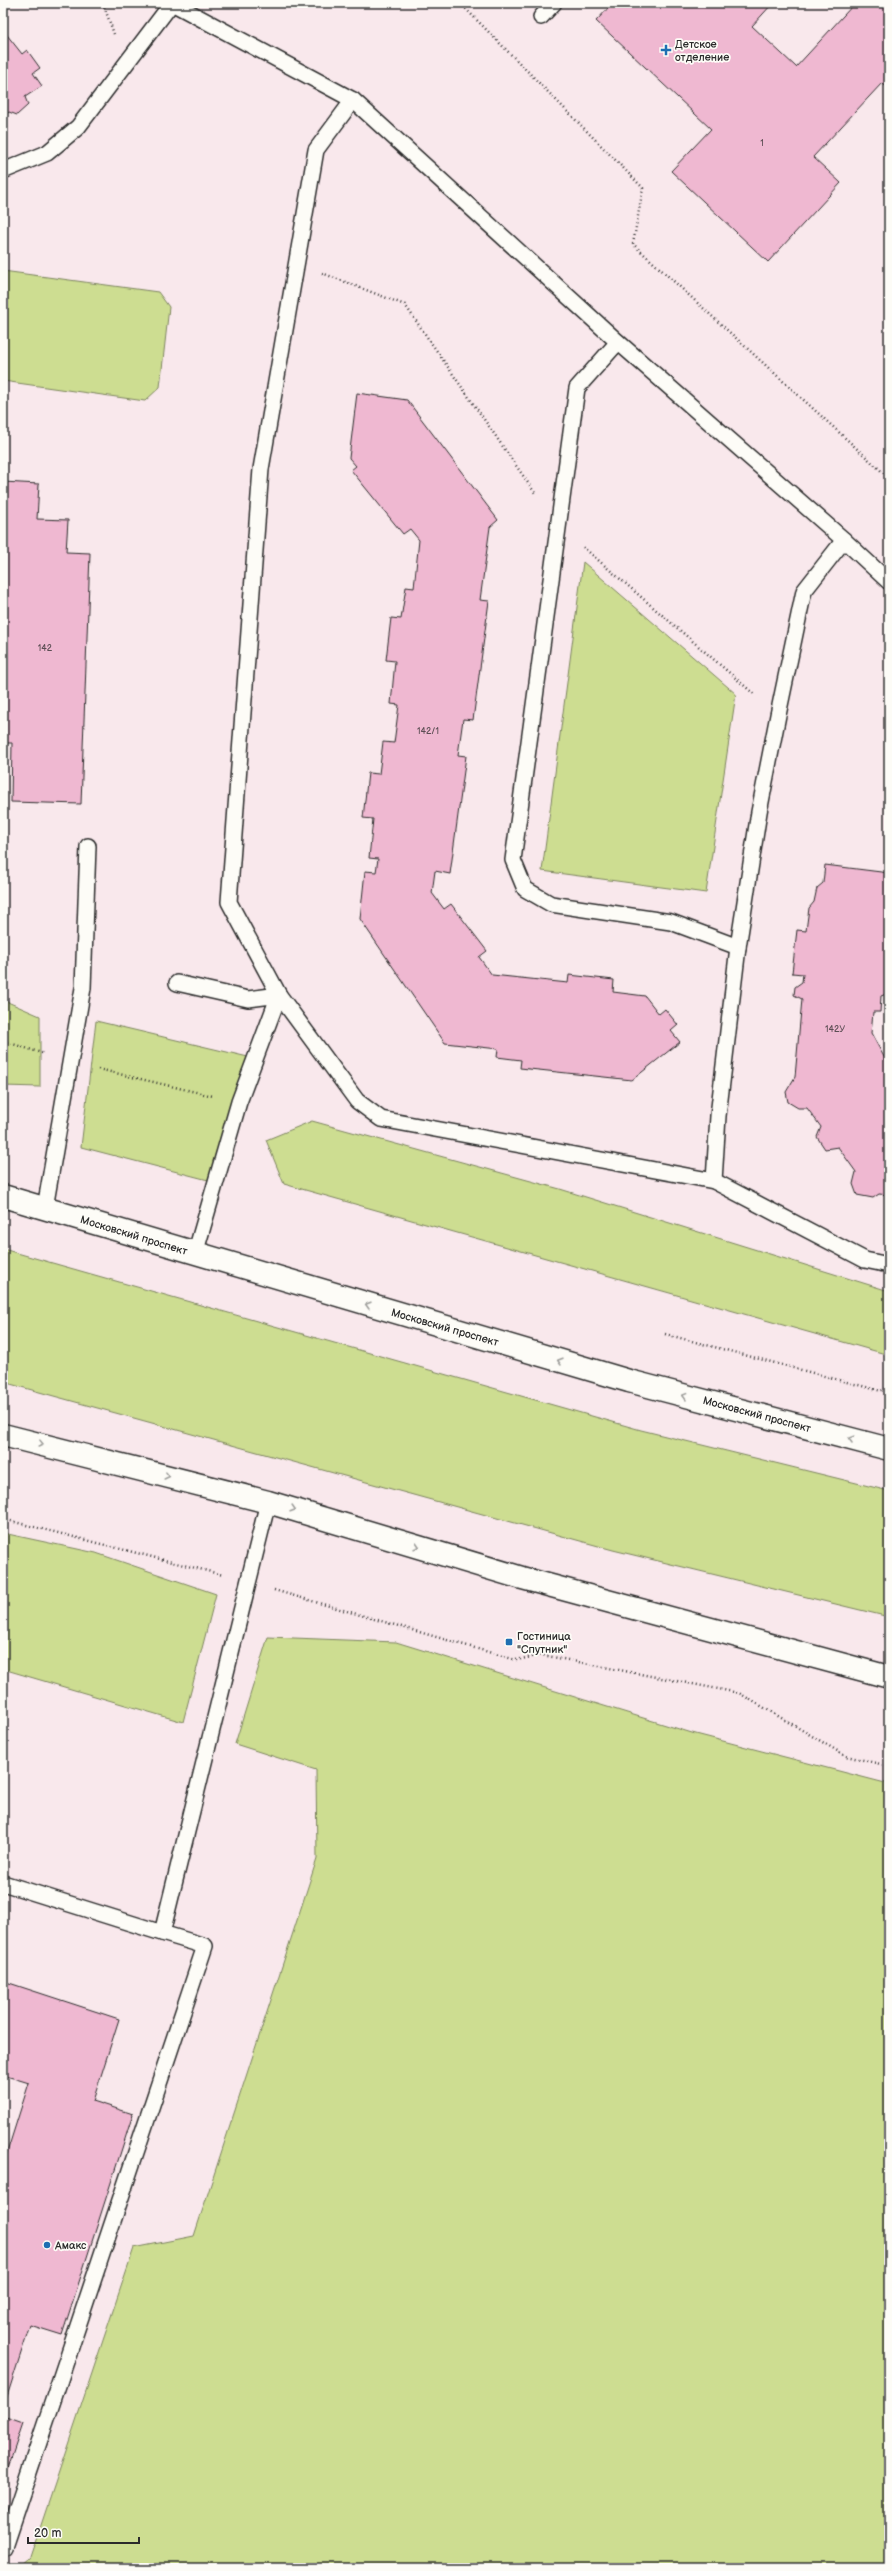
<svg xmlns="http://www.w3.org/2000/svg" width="892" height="2571" font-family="'Balsamiq Sans',sans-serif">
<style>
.green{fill:#cddd91;stroke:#7c845e}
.building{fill:#efb8d1;stroke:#2b2b2b}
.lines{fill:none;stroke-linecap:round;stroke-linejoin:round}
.service-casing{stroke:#2b2b2b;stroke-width:18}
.primary-casing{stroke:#2b2b2b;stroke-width:25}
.path{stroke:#2b2b2b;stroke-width:2.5;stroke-dasharray:1 3;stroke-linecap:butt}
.service{stroke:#fdfcf7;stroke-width:15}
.primary{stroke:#fdfcf7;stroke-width:22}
.oneway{stroke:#9e9e9b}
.poi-dot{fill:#1f6fb2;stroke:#fdfcf7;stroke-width:1.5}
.labels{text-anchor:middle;stroke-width:3.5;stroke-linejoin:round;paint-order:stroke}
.number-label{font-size:9px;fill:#5c4e54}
.poi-label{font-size:11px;fill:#2b2b2b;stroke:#fdfcf7;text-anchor:start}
.street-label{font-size:11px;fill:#2b2b2b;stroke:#fdfcf7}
</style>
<rect width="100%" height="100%" fill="#f9e8ec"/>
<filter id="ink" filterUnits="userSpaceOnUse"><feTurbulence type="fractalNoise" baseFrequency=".025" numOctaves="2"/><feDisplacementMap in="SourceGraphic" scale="8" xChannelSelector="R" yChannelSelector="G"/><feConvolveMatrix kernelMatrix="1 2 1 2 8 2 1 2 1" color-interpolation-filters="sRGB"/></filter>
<g filter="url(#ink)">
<g class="green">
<path d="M3,271L158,292L169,307L160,387L145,401L3,381Z"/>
<path d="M583,562L736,694L706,893L542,871Z"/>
<path d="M3,1000L40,1016V1087L3,1086Z"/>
<path d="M96,1021L248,1057L212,1181L81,1147Z"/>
<path d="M312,1121L560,1189L889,1291V1355L284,1184L266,1140Z"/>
<path d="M3,1249L641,1430L889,1491V1617L613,1550L3,1382Z"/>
<path d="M3,1533L96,1553L216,1594L183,1722L3,1669Z"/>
<path d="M268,1637L396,1642L692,1733L889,1784V2568H19L30,2558L134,2248L194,2236L317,1859L316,1770L235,1744Z"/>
</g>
<g class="building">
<path d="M613,3H773L752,26L796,67L855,3H889V89L882,83L813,157L841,183L768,262L671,171L711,129L596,21Z"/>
<path d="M3,34L7,35L22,54L27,50L40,68L33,73L42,86L25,97L28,105L17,115L9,112L3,116Z"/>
<path d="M357,393L407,400L498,520L490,527L480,600L489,601L473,720L463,719L458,755L466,756L450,874L435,871L432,893L444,909L451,904L487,951L479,957L492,975L568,983L569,975L614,980L613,992L645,996L659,1014L665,1009L678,1025L671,1031L680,1042L632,1080L520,1068L521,1060L497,1057L498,1049L445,1043L360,919L365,871L376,872L378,859L369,858L373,819L363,818L368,773L379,774L383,742L394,743L399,705L391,704L395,661L386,660L391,618L401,619L406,587L414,588L419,540L410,529L403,534L351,470L356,466L349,458Z"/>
<path d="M3,482L39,484L37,519L68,520L66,552L90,553L81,804L11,802L12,743H3Z"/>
<path d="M825,865L889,873L887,971L889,973V993L881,996L880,1012H873L871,1033L889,1066V1195L879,1194L873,1198L857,1195L853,1184L856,1172L838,1147L825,1149L817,1137L821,1127L807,1108H798L788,1102L786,1092L795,1077L802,999L794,995L795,987L802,982L803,974L792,973L797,930L806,931L809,908L814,902L817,888L823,883Z"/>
<path d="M3,1981L119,2019L93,2101L133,2114L62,2335L30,2325L3,2409V2165L29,2083L3,2075Z"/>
<path d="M3,2416L23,2423L3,2483Z"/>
</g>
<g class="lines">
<defs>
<g id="service">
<path d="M172,3L353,100L618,342L844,540L889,582"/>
<path d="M541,17L554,3"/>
<path d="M353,100L316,150L261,469L229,902L279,995L357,1101L381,1119L714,1181L865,1260L889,1265"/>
<path d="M3,171L47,153L78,127L172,3"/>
<path d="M618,342L577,388L513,860L525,889L551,904L671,922L738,947"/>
<path d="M177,983L248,999L279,995L239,1102L195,1254"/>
<path d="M714,1181L718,1116L738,947L759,812L778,715L804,591L844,540"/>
<path d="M45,1208L83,988L88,846"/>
<path d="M3,1883L162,1933L268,1502"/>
<path d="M4,2547L205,1946L162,1933"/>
</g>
<g id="primary">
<path d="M3,1196L629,1381L889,1449"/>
<path d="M3,1435L268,1502L522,1578L889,1677"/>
</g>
</defs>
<use href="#service" class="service-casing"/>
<use href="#primary" class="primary-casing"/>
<g class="path">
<path d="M103,3L114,34"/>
<path d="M460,3L643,188L633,244L889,478"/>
<path d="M322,273L405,305L535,493"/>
<path d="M583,547L754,694"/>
<path d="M3,1041L45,1054"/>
<path d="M98,1069L213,1096"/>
<path d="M665,1334L881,1391L889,1387"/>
<path d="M3,1519L223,1575"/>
<path d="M274,1590L516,1660L542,1655L739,1693L846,1756L889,1766"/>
</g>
<use href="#service" class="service"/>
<use href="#primary" class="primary"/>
</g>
<defs><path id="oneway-chevron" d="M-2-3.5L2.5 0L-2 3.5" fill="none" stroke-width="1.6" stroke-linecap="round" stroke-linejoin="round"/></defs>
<g class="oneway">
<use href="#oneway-chevron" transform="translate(368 1305) rotate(-164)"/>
<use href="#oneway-chevron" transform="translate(560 1361) rotate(-164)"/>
<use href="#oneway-chevron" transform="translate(685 1396) rotate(-165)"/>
<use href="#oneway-chevron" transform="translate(851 1439) rotate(-165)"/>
<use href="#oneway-chevron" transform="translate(41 1444) rotate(14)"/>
<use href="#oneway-chevron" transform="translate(167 1476) rotate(14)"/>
<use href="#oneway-chevron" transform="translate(293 1509) rotate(17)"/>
<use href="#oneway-chevron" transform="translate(417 1546) rotate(17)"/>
</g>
</g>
<g class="poi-dot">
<path d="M664 44h4v4h4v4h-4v4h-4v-4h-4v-4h4z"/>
<rect x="505" y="1638" width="8" height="8" rx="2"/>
<circle cx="47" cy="2245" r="4"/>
</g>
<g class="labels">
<g class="number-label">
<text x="762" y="146">1</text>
<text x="45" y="651">142</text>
<text x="428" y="734">142/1</text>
<text x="835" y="1032">142У</text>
</g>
<g class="poi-label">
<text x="675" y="48">Детское<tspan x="675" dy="13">отделение</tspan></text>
<text x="517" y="1640">Гостиница<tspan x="517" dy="13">"Спутник"</tspan></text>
<text x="55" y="2249">Амакс</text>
</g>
<g class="street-label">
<text transform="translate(134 1235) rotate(17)" y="4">Московский проспект</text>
<text transform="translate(445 1327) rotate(16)" y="4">Московский проспект</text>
<text transform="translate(757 1414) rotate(15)" y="4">Московский проспект</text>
</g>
</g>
<rect width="892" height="2571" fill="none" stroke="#fdfcf7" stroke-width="16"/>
<rect x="8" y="8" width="876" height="2555" fill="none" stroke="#2b2b2b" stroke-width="1.5" filter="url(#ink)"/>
<path d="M28 2537v6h111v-6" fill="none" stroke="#2b2b2b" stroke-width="2"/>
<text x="34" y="2537" font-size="12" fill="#2b2b2b" stroke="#fdfcf7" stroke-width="3" paint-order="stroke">20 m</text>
</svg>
